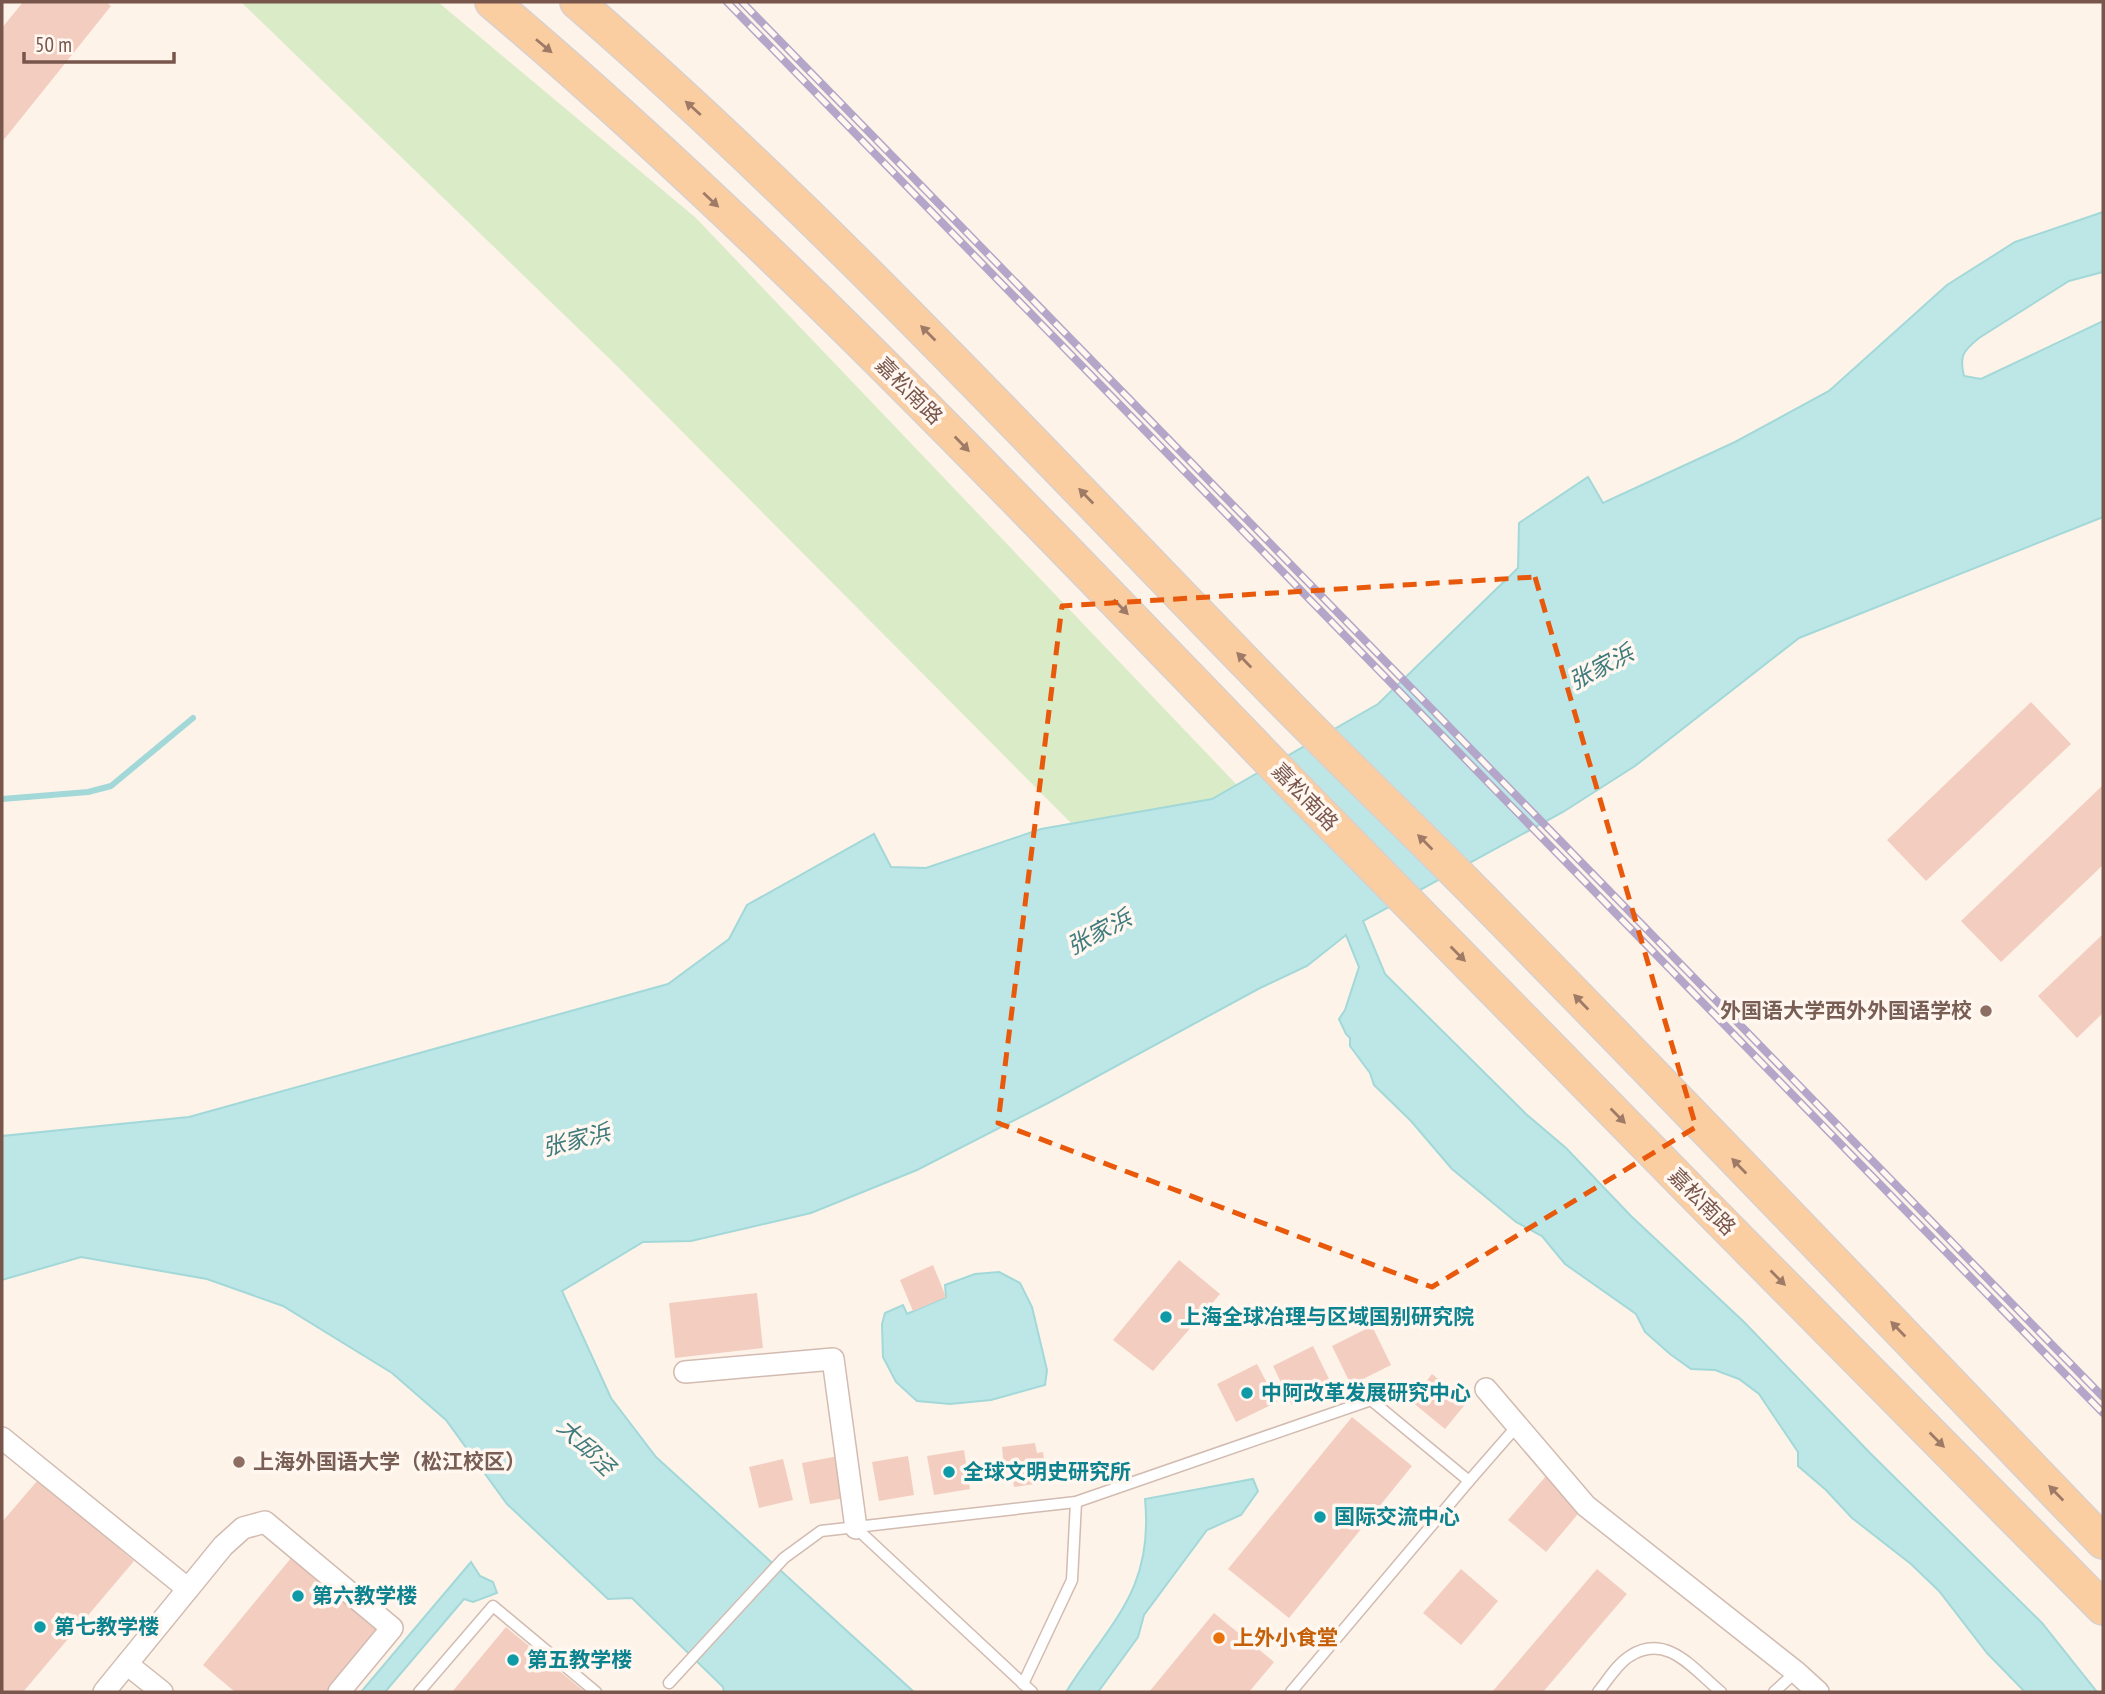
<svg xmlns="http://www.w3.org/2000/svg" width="2105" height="1694" font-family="'PT Sans Narrow','Noto Sans SC',sans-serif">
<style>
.green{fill:#daebc7}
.water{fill:#bde7e7;stroke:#a3d8d9;stroke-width:2}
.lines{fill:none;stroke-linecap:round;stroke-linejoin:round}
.stream{stroke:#a3d8d9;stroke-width:6}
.building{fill:#f3cec0}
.lane-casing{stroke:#d2bbb1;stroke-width:13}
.street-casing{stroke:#d2bbb1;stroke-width:24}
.primary-casing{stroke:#d9d0cd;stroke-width:36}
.lane{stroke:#fff;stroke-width:10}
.street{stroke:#fff;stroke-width:21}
.primary{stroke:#fbcea2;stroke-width:33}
.rail-casing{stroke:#b4a6c8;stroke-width:8}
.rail{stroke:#fff7f0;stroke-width:5;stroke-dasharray:16;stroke-linecap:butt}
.oneway{fill:#9f7a66}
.marked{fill:none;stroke:#e8590c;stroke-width:5;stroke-dasharray:14 9;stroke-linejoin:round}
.education-dot{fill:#8d6e63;stroke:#fff7f0;stroke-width:2.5}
.culture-dot{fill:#0f9aa8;stroke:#fff7f0;stroke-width:2.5}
.food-dot{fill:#e8710a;stroke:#fff7f0;stroke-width:2.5}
.labels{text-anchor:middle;stroke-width:7;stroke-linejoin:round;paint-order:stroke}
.street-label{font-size:21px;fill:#78564c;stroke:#fff7f0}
.education-label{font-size:21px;font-weight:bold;fill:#785e54;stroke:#fff7f0;text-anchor:end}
.culture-label{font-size:21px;font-weight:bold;fill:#0d838f;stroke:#fff7f0;text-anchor:start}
.food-label{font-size:21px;font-weight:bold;fill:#c56008;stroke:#fff7f0;text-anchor:start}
.water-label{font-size:23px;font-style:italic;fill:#3f7b7d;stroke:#fff7f0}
</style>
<rect width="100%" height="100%" fill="#fdf3e9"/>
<path class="green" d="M241,2H438L696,218L1237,785L1212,799L1071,823L617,366Z"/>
<g class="water">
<path d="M2103,212V272L2069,281L1979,338C1963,351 1959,356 1964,376L1981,379L2103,321V517L1799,638L1635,766L1563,812L1363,921L1385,974L1526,1114L1566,1148L1631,1216L1744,1322L1870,1453L2042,1623L2097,1692H2025L1987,1653L1939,1591L1911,1564L1852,1518L1826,1490L1798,1466V1452L1759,1394L1739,1379L1715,1370L1691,1369L1670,1354L1645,1332L1636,1314L1565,1264L1542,1236L1516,1222L1452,1169L1411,1121L1374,1085L1370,1073L1350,1046V1038L1346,1034L1339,1019L1345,1010L1359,967L1346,935L1307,966L1260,988L1050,1102L917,1170L811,1213L691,1241L643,1242L562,1291L611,1398L656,1457L914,1692H724L723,1687L632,1598L608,1599L507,1504L446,1420L392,1373L283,1306L207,1279L81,1257L2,1280V1136L189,1117L668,984L729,939L747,905L874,834L891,867L926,868L1041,829L1212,799L1378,704L1518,568L1519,523L1588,477L1603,503L1735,442L1829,391L1947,285L2015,242Z"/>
<path d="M999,1272L1020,1283L1032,1307L1047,1370L1045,1385L991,1400L950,1404L917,1401L896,1382L883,1357L882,1324L885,1313L903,1305L907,1314L946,1297L945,1285L975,1274Z"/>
<path d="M1253,1479L1258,1491L1241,1515L1207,1530L1144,1615L1138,1637L1098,1692H1066C1110,1622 1154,1591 1145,1499Z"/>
<path d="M471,1562L480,1576L493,1582L497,1593L473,1602L464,1599L385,1692H361Z"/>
</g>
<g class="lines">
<path class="stream" d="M2,799L88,792L111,786L193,718"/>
</g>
<g class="building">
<path d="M23,2H106L111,6L2,142V28Z"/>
<path d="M2031,702L2071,744L1926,881L1887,840Z"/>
<path d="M2103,785V865L2001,962L1961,921Z"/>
<path d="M2103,934V1013L2077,1038L2038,996Z"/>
<path d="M1179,1260L1220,1294L1153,1371L1113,1340Z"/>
<path d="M933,1265L946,1297L913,1311L900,1280Z"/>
<path d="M757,1293L763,1348L675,1358L669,1303Z"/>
<path d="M1372,1326L1391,1365L1351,1385L1332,1346Z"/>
<path d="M1313,1346L1332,1385L1292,1405L1273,1366Z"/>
<path d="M1257,1364L1277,1402L1236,1422L1217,1384Z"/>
<path d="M1432,1374L1467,1402L1445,1429L1411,1401Z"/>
<path d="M1352,1417L1412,1466L1289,1618L1228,1569Z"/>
<path d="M1035,1443L1037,1453L1043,1452L1045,1466H1039L1042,1483L1014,1487L1012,1471L998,1473L996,1459L1003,1458L1002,1447Z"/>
<path d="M964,1450L970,1489L934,1495L927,1456Z"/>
<path d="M838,1456L845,1498L810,1504L802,1463Z"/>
<path d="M908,1456L914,1495L879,1501L872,1462Z"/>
<path d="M783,1459L793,1500L759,1508L749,1467Z"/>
<path d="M1546,1476L1583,1508L1546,1552L1508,1520Z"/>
<path d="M38,1480L134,1561L23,1692H2V1522Z"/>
<path d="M291,1558L382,1634L334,1692H235L203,1665Z"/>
<path d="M1461,1569L1498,1601L1461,1645L1423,1613Z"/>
<path d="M1597,1569L1627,1594L1543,1692H1492Z"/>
<path d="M1214,1613L1274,1662L1249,1692H1149Z"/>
<path d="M506,1627L585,1692H452Z"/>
</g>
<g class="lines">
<defs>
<g id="lane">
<path d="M1469,1481L1517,1426"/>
<path d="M856,1528L1032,1692"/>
<path d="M669,1683L784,1558L821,1531L1076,1502L1371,1400L1469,1481L1291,1692"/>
<path d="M1023,1684L1072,1580L1076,1502"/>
<path d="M419,1692L493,1606L596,1692"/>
<path d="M1598,1692C1607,1681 1618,1663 1630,1656C1667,1632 1694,1670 1721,1692"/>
<path d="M1774,1692L1796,1672"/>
</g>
<g id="street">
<path d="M685,1372L833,1359L856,1528"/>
<path d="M1486,1389L1586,1506L1796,1672L1818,1692"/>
<path d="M2,1438L188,1589"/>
<path d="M127,1664L162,1692"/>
<path d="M104,1692L223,1546L243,1528L265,1522L392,1628L339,1692"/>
</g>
<g id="primary">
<path d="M492,2C777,243 1033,517 1293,785C1561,1061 1833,1334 2103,1608"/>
<path d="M577,2C830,221 1055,468 1289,707C1350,769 1413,829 1474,891C1686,1106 1894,1325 2103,1542"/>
</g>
</defs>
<use href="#lane" class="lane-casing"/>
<use href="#street" class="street-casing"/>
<use href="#primary" class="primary-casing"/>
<use href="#lane" class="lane"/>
<use href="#street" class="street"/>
<use href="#primary" class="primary"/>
<defs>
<g id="rail">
<path d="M727,2L2103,1413"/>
<path d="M742,2L2103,1397"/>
</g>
</defs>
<use href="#rail" class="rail-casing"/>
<use href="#rail" class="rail"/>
</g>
<defs><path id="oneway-solid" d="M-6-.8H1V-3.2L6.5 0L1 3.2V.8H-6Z" transform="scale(1.75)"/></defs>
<g class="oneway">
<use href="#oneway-solid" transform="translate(544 46) rotate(40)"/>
<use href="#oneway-solid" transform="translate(693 108) rotate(-138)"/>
<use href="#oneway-solid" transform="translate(711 200) rotate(43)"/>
<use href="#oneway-solid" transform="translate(928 333) rotate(-135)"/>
<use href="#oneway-solid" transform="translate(962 444) rotate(46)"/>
<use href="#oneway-solid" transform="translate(1086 496) rotate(-134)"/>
<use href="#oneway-solid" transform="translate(1121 607) rotate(46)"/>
<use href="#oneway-solid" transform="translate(1244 660) rotate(-134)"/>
<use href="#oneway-solid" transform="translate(1425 842) rotate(-135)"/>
<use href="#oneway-solid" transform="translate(1458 954) rotate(45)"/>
<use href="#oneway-solid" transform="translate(1581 1002) rotate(-134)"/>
<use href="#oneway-solid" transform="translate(1618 1116) rotate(45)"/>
<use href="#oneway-solid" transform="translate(1739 1166) rotate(-134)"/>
<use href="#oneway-solid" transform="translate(1778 1278) rotate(45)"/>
<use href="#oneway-solid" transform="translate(1898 1329) rotate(-134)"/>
<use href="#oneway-solid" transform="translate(1937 1440) rotate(45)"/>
<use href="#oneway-solid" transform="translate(2056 1493) rotate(-134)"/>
</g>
<path class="marked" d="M1535,577L1696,1127L1432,1287L998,1123L1062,606Z"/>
<g class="education-dot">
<circle cx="1986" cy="1011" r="7"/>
<circle cx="239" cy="1462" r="7"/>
</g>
<g class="culture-dot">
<circle cx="1166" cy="1317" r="7"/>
<circle cx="1247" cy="1393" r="7"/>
<circle cx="949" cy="1472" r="7"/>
<circle cx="1320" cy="1517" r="7"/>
<circle cx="298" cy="1596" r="7"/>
<circle cx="40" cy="1627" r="7"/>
<circle cx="513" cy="1660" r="7"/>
</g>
<circle class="food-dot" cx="1219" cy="1638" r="7"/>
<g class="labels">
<g class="street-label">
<text transform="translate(909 391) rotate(45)" y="7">嘉松南路</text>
<text transform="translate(1305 797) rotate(46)" y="7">嘉松南路</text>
<text transform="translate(1702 1202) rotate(45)" y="7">嘉松南路</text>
</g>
<g class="education-label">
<text x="1972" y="1018">外国语大学西外外国语学校</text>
<text x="253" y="1469" text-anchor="start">上海外国语大学（松江校区）</text>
</g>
<g class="culture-label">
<text x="1180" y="1324">上海全球冶理与区域国别研究院</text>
<text x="1261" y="1400">中阿改革发展研究中心</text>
<text x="963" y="1479">全球文明史研究所</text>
<text x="1334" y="1524">国际交流中心</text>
<text x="312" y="1603">第六教学楼</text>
<text x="54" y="1634">第七教学楼</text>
<text x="527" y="1667">第五教学楼</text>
</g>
<g class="food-label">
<text x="1233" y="1645">上外小食堂</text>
</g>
<g class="water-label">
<text transform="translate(1601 667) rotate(-28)" y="8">张家浜</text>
<text transform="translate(1099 932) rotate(-28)" y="8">张家浜</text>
<text transform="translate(576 1140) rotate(-14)" y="8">张家浜</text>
<text transform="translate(586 1447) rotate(44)" y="8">大邱泾</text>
</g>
</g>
<rect width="2105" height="1694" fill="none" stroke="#78564c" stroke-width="7"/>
<path d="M24 52v10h150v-10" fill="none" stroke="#78564c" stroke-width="3.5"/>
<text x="35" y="52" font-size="21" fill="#78564c" stroke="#fff7f0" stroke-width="5" paint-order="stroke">50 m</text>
</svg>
